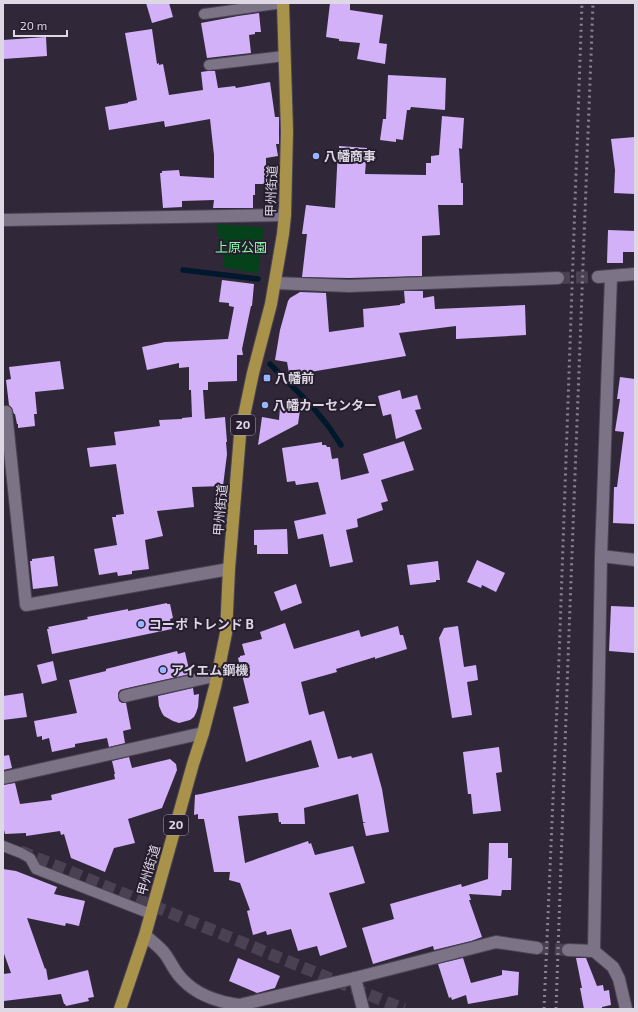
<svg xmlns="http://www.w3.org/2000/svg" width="638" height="1012" font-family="'Exo 2','Noto Sans JP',sans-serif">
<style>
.green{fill:#05421c}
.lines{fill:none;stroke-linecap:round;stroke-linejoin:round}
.stream{stroke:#00182c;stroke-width:5.5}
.building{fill:#d2b1f8}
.street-tunnel{stroke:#4a4253;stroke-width:12;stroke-dasharray:12 6;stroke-linecap:butt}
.highway-tunnel{stroke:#4a4253;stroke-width:12;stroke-dasharray:12 6;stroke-linecap:butt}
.lane-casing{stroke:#4b4453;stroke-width:12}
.street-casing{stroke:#4b4453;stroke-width:14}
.highway-casing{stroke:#4b4453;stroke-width:14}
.lane{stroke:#7c7387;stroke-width:10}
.street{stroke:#7c7387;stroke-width:12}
.highway{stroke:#a9934b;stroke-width:12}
.rail{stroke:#8a8492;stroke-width:3;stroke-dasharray:2 4;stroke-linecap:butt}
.poi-dot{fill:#97b6fd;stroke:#261e2f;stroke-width:1.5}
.labels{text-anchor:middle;stroke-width:4;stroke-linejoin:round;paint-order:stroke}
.shield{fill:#261e2f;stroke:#a6a0ae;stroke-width:1}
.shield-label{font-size:12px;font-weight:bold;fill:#ddd8e4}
.poi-label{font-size:13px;font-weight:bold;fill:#ddd8e4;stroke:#261e2f;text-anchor:start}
.street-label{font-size:13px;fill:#ddd8e4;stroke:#261e2f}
.park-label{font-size:13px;fill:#86faa4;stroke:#261e2f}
</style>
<rect width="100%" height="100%" fill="#302839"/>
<path class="green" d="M216,224L264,227L258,274L223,267V257Z"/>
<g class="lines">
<g class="stream">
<path d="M183,270L258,279"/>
<path d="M270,364L310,404L329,427L341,445"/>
</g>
</g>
<g class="building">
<path d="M146,3H169L173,17L152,23Z"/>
<path d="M330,3H350V10L383,15L379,43L387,44L385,64L357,59L360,43L339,41V39L326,37Z"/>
<path d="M259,13L261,32H255V34L249,35L251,53L207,58L201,23L238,16Z"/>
<path d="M152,29L157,64L159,63V65L163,64L169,95L203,90L201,72L208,71H215L218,88L235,86L236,88L270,82L275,117H279V144H276L278,156L266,158V184H255V195H253V208H213L214,200L182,201V207L163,208L160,173H162V171L179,170L180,176L214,178V155L210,119L165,127L164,121L109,130L105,107L128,103V102L137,100L125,33Z"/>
<path d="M46,37L47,56L3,59V40Z"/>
<path d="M388,75L446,78L445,110L411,107L410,110H407L403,140L396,139V142L380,140L383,119H386Z"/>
<path d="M442,116L464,118L462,149L459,148L461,183H463V205H438L440,235L422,236V276L349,278L302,277L307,234H302L306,205L335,208L338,149H339V146L367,148L365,174L426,175V163H431V156L439,155Z"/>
<path d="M635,137V194L614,193L615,170L611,139Z"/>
<path d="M608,230L635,231V252H623V263H607Z"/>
<path d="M222,280L254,284L252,306H251L242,349L243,355H237V381L208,382V390H203L205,419L225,417L227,442H226L227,454L223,486L192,487L194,507L157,511L163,536L145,540L149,569L132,571V574L118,576L117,572L99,575L94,549L117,545L112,517H116V515L124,514L116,464L90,467L87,448L116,445L114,432L160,426L159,420L182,419V418L192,417L191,390H189V367L179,368V363L147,370L142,347L165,342L228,339L234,307L229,306V303L219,302Z"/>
<path d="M404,291H423V298L434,296L435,309L525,305L526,335L456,339V326L399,333L406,356L292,375L291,372L289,373L287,362L275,360L280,330L288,301L290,298L300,292L326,293L329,332L364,327L363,309L400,305V304L405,303Z"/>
<path d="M60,361L64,389L35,392L37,414H34L35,426L18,428V424H17L15,414H14L12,408L9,405L6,380L11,379L9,367Z"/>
<path d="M620,377L635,379V524L613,523L614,487H617L624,432L615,431L620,399H617Z"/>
<path d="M400,390L402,399L417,395L421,409L415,410L422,429L396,439L391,414L383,416L378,396Z"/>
<path d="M280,407L300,410L298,424L258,445L262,417L279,420Z"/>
<path d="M404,441L414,470L381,480L388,501L381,503L383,510L357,519L358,527L346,530L353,562L330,567L323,534L298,539L294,521L326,514L318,482L296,485L295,481L287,482L282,448L322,442V445H326L327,447H330L332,459L338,458L341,480L369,473L363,454Z"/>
<path d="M287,529L288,554H257V545H254V530Z"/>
<path d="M54,556L58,586L33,589L30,561H32V559Z"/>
<path d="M477,560L505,573L496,592L482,585L481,588L467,582Z"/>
<path d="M438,561L440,580H436V582L410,585L407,565Z"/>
<path d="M296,584L302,603L281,611L274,592Z"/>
<path d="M167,603V604H170L173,618L170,619L172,629L52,654L47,629H49L48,627L88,619L87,617L128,609V611Z"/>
<path d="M611,606L635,607V635L634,653L609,651Z"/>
<path d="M285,623L294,649L359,630L361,637L398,626L400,635H403L407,649L375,659V657L336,669L337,672L301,682L309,715L324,711L338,759L351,756L352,758L372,753L382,789L389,832L366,836L363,823L366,822H363L358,794L304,808L305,824H281V822H279L278,813H274L238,816L245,863L308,841L309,844L311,843L315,855L353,846L365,883L329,893L347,947L320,956L317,946L298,951L291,929L267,935L266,931L253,935L247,911L250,910L240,883L229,880L230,872H214L204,819H198V814L194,815L195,795L201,794L319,767L311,740L246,762L233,707L249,703L238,658L240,657V656L245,655L242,644L262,639L260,632Z"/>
<path d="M458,626L464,667L476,665L478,680L467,682L472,715L452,718L439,638L444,628Z"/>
<path d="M177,651L178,654L185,652L190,674L123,689L120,690L118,693V697L119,701L122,703H126L131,729L123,731L125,743L109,747L107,738L75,744V747L52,752L49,738L42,740V736L37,737L34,721L77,713L69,680L106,671V669Z"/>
<path d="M53,661L57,680L42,684L37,665Z"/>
<path d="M193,688L194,695L199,694L198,707L196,713L194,717L190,720L179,723L173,721L164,716L162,713L159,706L158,696Z"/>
<path d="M23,693L27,717L3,720V696Z"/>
<path d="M499,747L502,772L496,773L501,811L473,814L471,794H468L463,752Z"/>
<path d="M9,755L12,768L3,770V756Z"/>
<path d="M129,757L132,768L170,759L176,764L177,770L162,808L128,819L135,843L114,848L105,872L71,858L64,834L61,835L60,831L26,836V833L5,834L3,826V785L15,783L20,804L52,800L51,795L115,779L114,774H115L112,761Z"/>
<path d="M489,843H508V858H512L511,890H502L501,896L469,894L471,900H469L482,937L471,941L434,950L433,946L373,964L362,928L394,919L390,904L461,884L462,887L488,879Z"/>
<path d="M3,869L16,871L57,887L54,894L85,901L79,926L66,923L65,926L27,918L45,969L46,968L48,980L88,970L94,997L88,998L89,1001L66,1006L65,1004H64L61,994L4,1001L3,998V974L11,973L3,951Z"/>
<path d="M238,958L280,976L275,988L257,993L229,981Z"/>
<path d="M463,958L471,983L502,975V970L519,972L518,995L468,1004L466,995L452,1000L451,997L449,998L438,964Z"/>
<path d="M576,958H586L597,986L603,985L604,991L609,990L611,1005L602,1007V1009H584L580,988H582Z"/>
</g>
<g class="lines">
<g class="street-tunnel">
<path d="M558,278L598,277"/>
<path d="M537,948L568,950"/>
</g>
<path class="highway-tunnel" d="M20,851L404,1009"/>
<defs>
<g id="lane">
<path d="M204,14L283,3"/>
<path d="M209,65L284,56"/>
<path d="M3,846L21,853L30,858L36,869L151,914"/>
</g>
<g id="street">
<path d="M3,220L285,215"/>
<path d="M598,277L635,274"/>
<path d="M275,283L349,286L558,278"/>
<path d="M6,412L26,605L229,569"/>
<path d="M601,556L635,560"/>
<path d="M125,696L218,675"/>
<path d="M3,778L203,733"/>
<path d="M145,935C151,941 160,947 165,954C171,962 175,973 183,980C197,995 219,1002 239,1005L355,978L496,942L537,948"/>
<path d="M568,950L594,951L613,967L619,979L626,1009"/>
<path d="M594,951L601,556L611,277"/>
<path d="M355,978L363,1009"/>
</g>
<path id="highway" d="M120,1009L145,935L193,764L203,733L215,687L226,633L229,569L240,435L253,373L271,304L283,234L285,215L287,131L283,3"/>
</defs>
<use href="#lane" class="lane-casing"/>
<use href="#street" class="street-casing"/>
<use href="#highway" class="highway-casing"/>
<use href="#lane" class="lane"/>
<use href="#street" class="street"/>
<use href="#highway" class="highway"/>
<g class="rail">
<path d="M544,1009L559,659L582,3"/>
<path d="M556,1009L568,659L593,3"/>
</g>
</g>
<g class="poi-dot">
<circle cx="316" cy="156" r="4"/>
<rect x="263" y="374" width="8" height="8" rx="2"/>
<circle cx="265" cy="405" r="4"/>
<circle cx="141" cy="624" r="4"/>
<circle cx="163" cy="670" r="4"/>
</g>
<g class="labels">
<g class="shield">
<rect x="231" y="415" width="24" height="20" rx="3"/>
<rect x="164" y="815" width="24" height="20" rx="3"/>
</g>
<g class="shield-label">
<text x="243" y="429">20</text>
<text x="176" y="829">20</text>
</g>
<g class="poi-label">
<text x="324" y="161">八幡商事</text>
<text x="275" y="383">八幡前</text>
<text x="273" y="410">八幡カーセンター</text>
<text x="149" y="629">コーポ トレンド B</text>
<text x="171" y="675">アイエム鋼機</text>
</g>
<g class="street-label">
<text transform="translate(271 191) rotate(-88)" y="5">甲州街道</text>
<text transform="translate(220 510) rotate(-85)" y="5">甲州街道</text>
<text transform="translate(148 870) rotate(-74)" y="5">甲州街道</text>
</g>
<g class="park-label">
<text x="241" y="252">上原公園</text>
</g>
</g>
<rect width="638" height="1012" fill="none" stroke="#ddd8e4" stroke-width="8"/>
<path d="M14 30v6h53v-6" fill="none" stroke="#ddd8e4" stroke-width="2"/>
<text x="20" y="30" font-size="12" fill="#ddd8e4" stroke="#261e2f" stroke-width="3" paint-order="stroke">20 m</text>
</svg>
